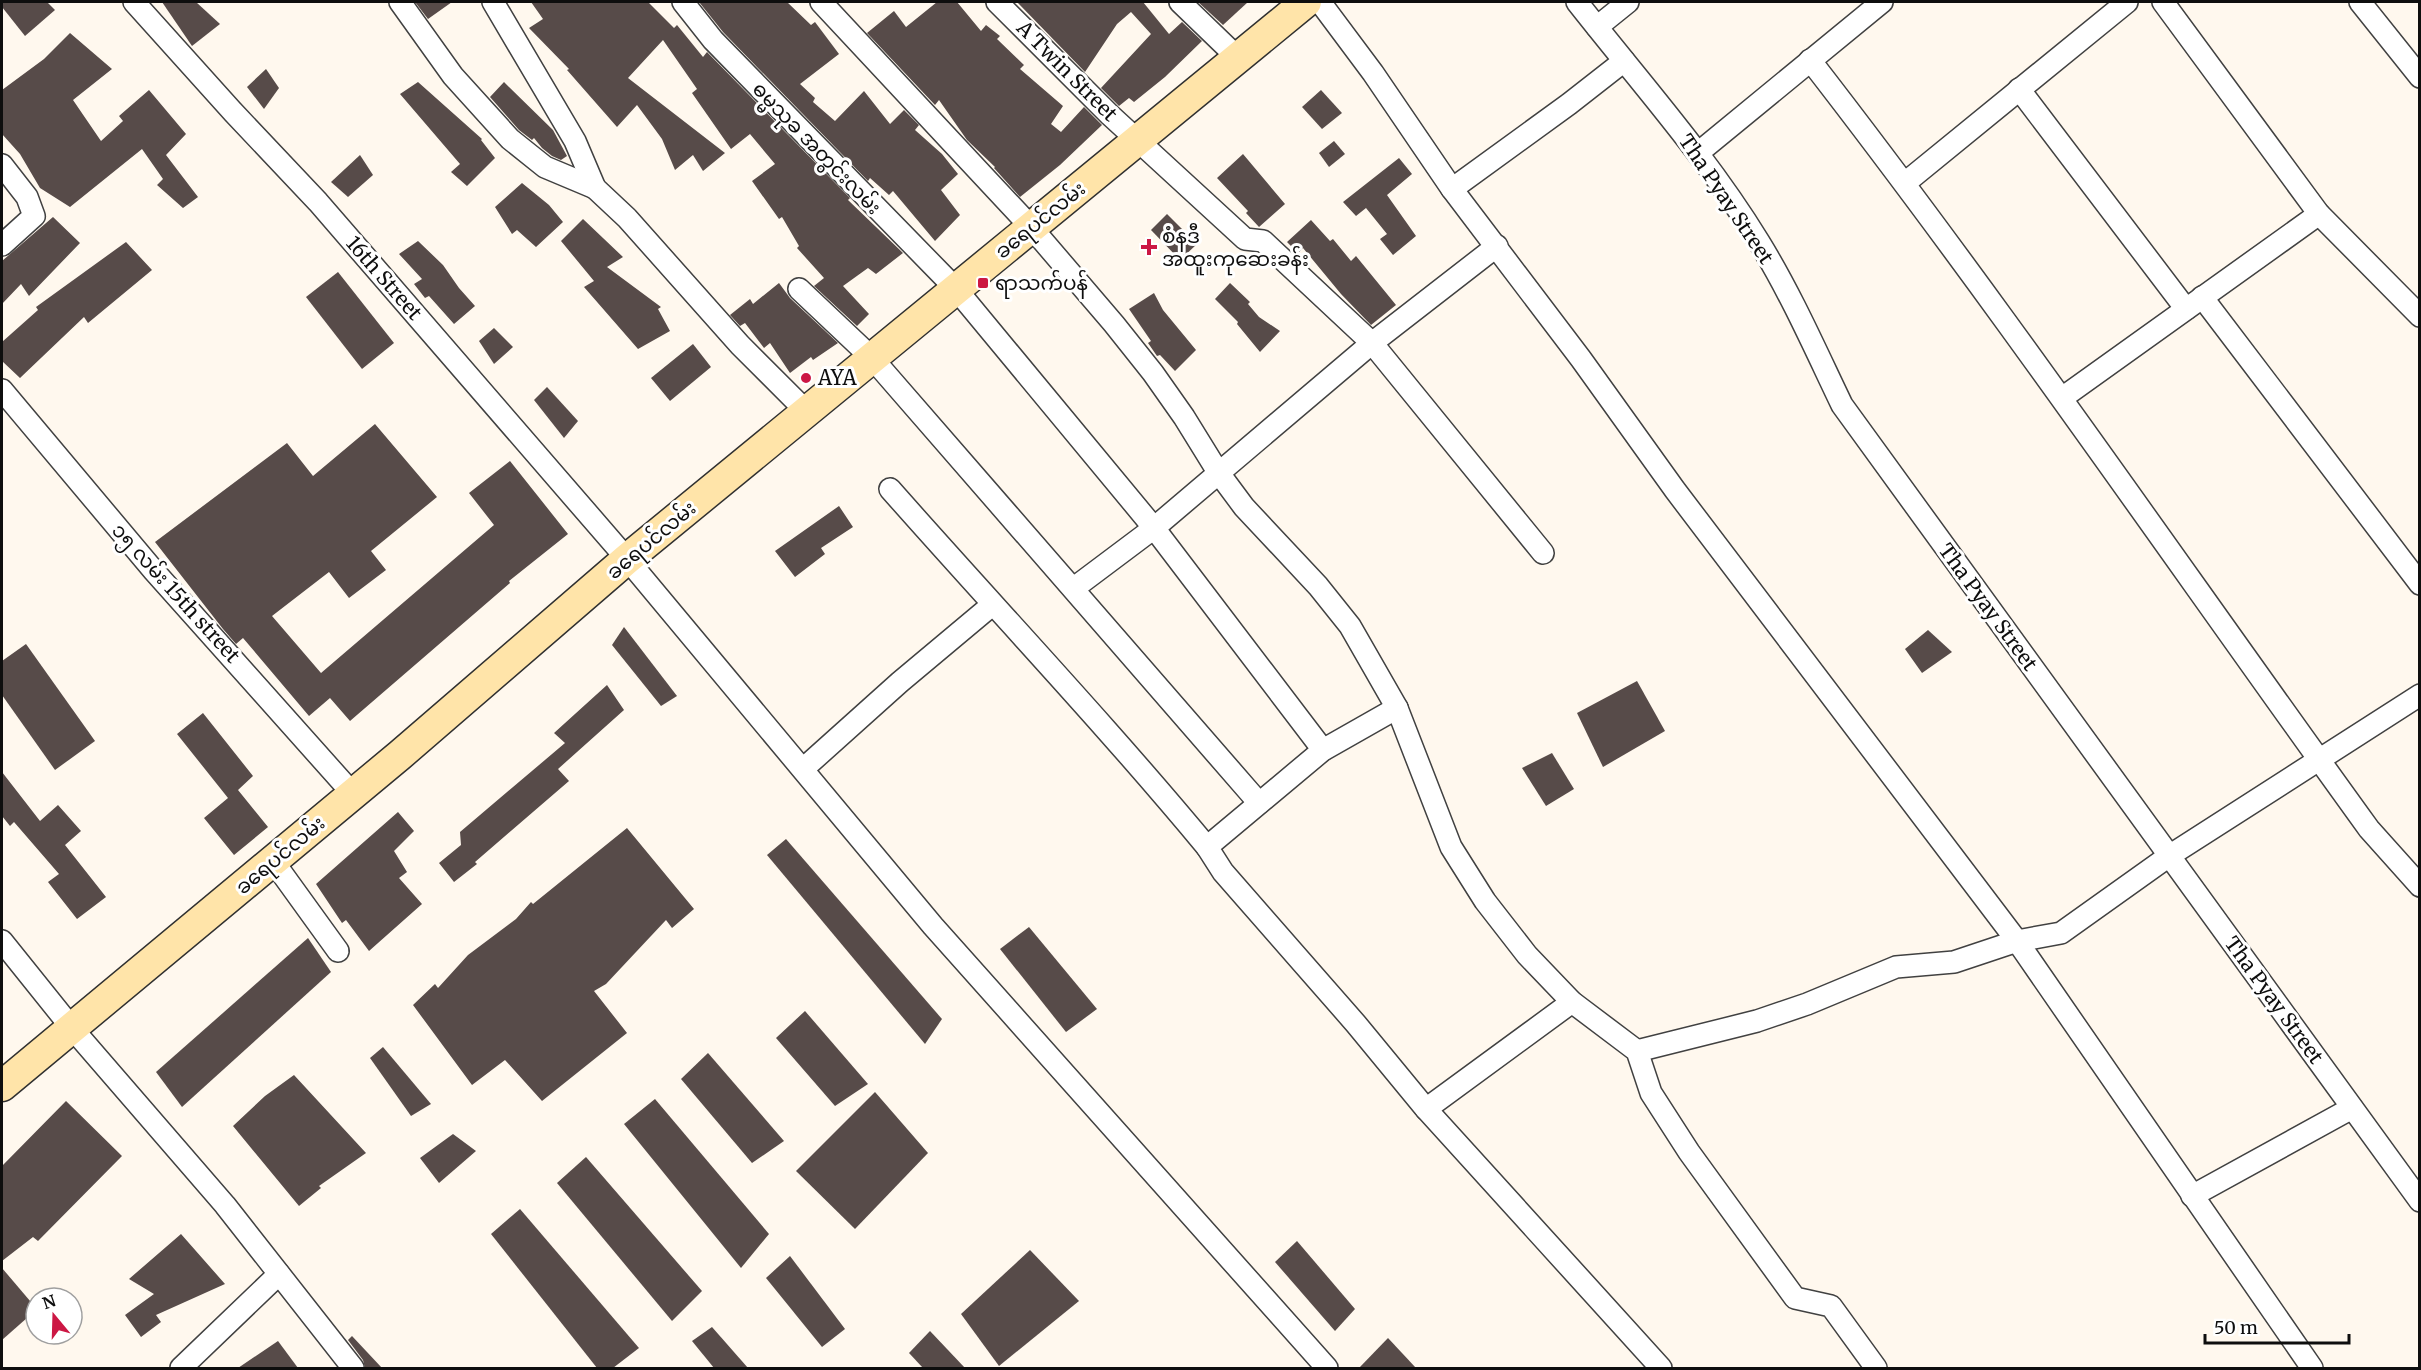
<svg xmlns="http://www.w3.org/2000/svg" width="2421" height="1370" font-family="Merriweather,'Noto Sans Myanmar',serif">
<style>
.building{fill:#574b49}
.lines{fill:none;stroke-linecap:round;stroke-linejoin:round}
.minor-casing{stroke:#414141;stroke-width:24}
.secondary-casing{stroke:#303030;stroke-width:33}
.minor{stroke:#fff;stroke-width:21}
.secondary{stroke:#ffe4a9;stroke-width:30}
.poi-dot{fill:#cc1744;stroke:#fff;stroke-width:2}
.labels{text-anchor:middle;stroke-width:6;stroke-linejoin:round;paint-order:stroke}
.street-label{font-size:20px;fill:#0e0e0e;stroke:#fff}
.poi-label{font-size:20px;fill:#0e0e0e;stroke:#fff;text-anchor:start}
</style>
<rect width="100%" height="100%" fill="#fff8ee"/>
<g class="building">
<path d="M2,2H47L55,10L25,36L2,7Z"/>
<path d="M162,2H196L220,24L192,46Z"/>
<path d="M415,2H452L428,19Z"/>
<path d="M531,2H648L674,28L677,25L703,57L707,52L850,198L848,200L903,253L876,274L868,268L843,286L869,314L857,326L814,286L824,278L797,248L799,246L782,217L779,219L752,181L775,164L750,134L731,149L692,93L697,89L663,40L628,78L725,153L703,171L693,155L675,170L662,139L637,105L617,127L567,70L569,69L529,28L543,19Z"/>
<path d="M699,2H787L811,25L815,22L839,54L800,84L815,98L813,102L835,121L864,91L890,124L904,110L919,125L915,130L942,154L958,174L941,190L960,215L935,241L893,191L889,195L870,178L868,181L723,32Z"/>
<path d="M937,2H957L981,31L986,25L1000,36L997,39L1024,65L1020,69L1063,106L1051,124L1061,132L1084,107L1102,125L1060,165L1020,197L994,168L995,167L967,140L939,100L935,105L867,33L894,11L906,27Z"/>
<path d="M1017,2H1143L1169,34L1182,22L1202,41L1165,77L1134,102L1129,98L1119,106L1101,88L1151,34L1131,12L1117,24L1085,72Z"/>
<path d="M1198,2H1248L1223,25Z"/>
<path d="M70,33L112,69L73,100L101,141L123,121L119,116L149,90L186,134L166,155L198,197L183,208L157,185L163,179L142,149L70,207L40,188L20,154L2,134V90L44,59Z"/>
<path d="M266,69L279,88L264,109L247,87Z"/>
<path d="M418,82L482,139L481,140L495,158L467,186L451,172L460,164L400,94Z"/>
<path d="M504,82L553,130L567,156L561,160L552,156L542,148L534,138L532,140L519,130L490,97Z"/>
<path d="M1321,90L1342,113L1322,129L1302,107Z"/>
<path d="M1334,141L1345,154L1329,167L1319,153Z"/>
<path d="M1243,154L1285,204L1259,227L1246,213L1248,211L1217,178Z"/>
<path d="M360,155L373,175L348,197L331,182Z"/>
<path d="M1399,158L1412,174L1387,195L1416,236L1393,255L1380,239L1387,234L1366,208L1356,216L1343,202Z"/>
<path d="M522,183L549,205L563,222L536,247L517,230L512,234L495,207Z"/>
<path d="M1167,214L1197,244L1180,260L1151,230Z"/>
<path d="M53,217L80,243L29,296L21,284L2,304V261Z"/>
<path d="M583,219L623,257L607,267L661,307L658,309L670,331L638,349L584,287L594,281L561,241Z"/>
<path d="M1311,220L1330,241L1333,239L1351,261L1356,256L1396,305L1371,325L1341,294L1303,248L1298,253L1287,242Z"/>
<path d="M418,241L443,265L459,288L475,306L454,324L429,296L425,298L414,284L422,279L399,254Z"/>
<path d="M126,242L152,270L88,323L84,317L20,378L2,361V342L38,310L36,307Z"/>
<path d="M338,272L394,343L362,369L306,297Z"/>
<path d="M779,283L790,298L838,343L813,360L811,357L790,373L770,343L764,348L745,323L740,326L730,315L750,299L753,304Z"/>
<path d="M1230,283L1250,302L1248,304L1259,317L1280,331L1260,352L1237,324L1238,322L1215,299Z"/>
<path d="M1154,293L1163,310L1196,350L1175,371L1160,355L1157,356L1148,343L1151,341L1129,309Z"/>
<path d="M494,328L513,347L494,364L479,341Z"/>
<path d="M693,344L711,367L670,401L651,378Z"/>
<path d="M547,387L578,421L564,438L534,400Z"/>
<path d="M375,424L437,497L371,551L386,570L349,598L329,572L272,616L321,673L494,525L469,493L510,461L568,534L509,581L510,583L350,721L330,698L309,716L243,638L236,644L223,629L155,542L287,443L313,476Z"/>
<path d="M839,506L853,527L821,548L825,554L795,577L775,551Z"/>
<path d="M624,627L677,696L661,706L612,645Z"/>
<path d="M1928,630L1952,652L1922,673L1905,649Z"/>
<path d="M26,644L95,741L55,770L2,695V661Z"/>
<path d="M1637,681L1665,731L1603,767L1577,713Z"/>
<path d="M607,685L624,710L558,769L569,781L475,862L477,864L454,882L439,863L461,845L460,832L565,743L554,733Z"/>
<path d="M203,713L253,776L238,790L268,827L234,855L204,818L228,798L177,734Z"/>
<path d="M1552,753L1574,789L1546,806L1522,768Z"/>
<path d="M2,772L40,821L58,805L81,831L65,845L106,897L77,919L48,882L59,874L14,822L10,826L2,816Z"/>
<path d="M398,812L414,831L394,851L407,872L399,878L422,904L369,951L346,920L342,923L316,884Z"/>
<path d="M627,828L694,909L672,928L666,920L606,984L594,991L627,1033L542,1101L505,1060L472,1085L413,1005L435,984L438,988L468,955L516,919L531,902L533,904Z"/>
<path d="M786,839L942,1019L925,1044L767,855Z"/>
<path d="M1029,927L1097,1009L1066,1032L1000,949Z"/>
<path d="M308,938L331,972L182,1107L156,1072Z"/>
<path d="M805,1011L868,1084L835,1106L776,1038Z"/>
<path d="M383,1047L431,1104L411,1116L370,1058Z"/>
<path d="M708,1053L784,1141L752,1163L681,1079Z"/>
<path d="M294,1075L366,1153L319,1186L321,1188L299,1206L233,1126L265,1096Z"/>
<path d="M875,1092L928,1153L855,1229L796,1171Z"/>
<path d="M655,1099L769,1234L741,1268L624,1124Z"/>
<path d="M66,1101L122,1156L38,1241L33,1237L2,1261V1166Z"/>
<path d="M453,1134L476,1151L439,1183L420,1158Z"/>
<path d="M586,1157L702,1291L672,1321L557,1183Z"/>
<path d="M520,1209L639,1348L613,1368H597L491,1234Z"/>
<path d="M181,1234L225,1284L156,1315L161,1322L141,1337L125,1315L154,1294L129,1279Z"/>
<path d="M1297,1241L1355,1309L1335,1331L1275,1262Z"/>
<path d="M1030,1250L1079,1301L999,1366L961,1314Z"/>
<path d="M790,1256L845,1329L822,1347L766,1278Z"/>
<path d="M2,1268L36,1308V1310L2,1340Z"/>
<path d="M712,1327L748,1368H714L692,1341Z"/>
<path d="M930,1331L965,1368H923L909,1353Z"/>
<path d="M352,1336L382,1368H365L363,1360L348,1340Z"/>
<path d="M1388,1338L1416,1368H1359Z"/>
<path d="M278,1341L298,1368H238Z"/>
</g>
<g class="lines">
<defs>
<g id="minor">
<path d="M134,2L233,112L318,202L627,559L933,926L1327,1368"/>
<path d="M400,2L453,76L510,139L545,167L595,188"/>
<path d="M493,2L575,141L595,188L627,218L740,345L807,412"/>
<path d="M683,2L713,40L956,289L1154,528L1323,750"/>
<path d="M821,2L1031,227L1114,324L1153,373L1184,417L1218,472L1244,507L1318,586L1350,626L1397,708L1451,847L1485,901L1527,955L1572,1002L1637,1051L1651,1093L1689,1152L1795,1298L1831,1306L1876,1368"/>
<path d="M997,2L1110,115L1245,239L1263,241L1372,343L1543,553"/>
<path d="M1180,2L1238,58"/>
<path d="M1320,2L1373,73L1452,189L1581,359L1675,490L2017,941L2312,1368"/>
<path d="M1577,2C1639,81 1707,157 1759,242C1791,294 1816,351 1842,405L2420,1201"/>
<path d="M2163,2L2319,214L2420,316"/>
<path d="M2360,2L2420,77"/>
<path d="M1597,27L1628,2"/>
<path d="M1810,60C2004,310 2183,572 2369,829L2420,886"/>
<path d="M2019,89L2186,309"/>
<path d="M1698,153L1882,2"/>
<path d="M2,165L27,197L34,216L2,245"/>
<path d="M1905,183L2127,2"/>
<path d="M1452,189L1569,104L1624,61"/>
<path d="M799,289L872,358L1259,803"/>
<path d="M2202,297L2420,584"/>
<path d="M2,390L154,571L353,794"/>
<path d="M2062,398L2319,214"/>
<path d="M890,489C995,608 1105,724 1207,847"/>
<path d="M1074,588L1154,528L1372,343L1497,246"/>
<path d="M1397,708L1323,750L1207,847L1223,872L1356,1024L1426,1109L1572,1002"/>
<path d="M803,769L900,682L992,605"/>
<path d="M273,861L338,951"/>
<path d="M2,941L71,1027L225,1205L353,1368"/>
<path d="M1637,1051L1757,1021L1807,1004L1896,967L1954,962L2017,941L2061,933L2169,856L2420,695"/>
<path d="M1426,1109L1661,1368"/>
<path d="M2192,1196L2352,1108"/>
<path d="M181,1368L279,1274"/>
</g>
<path id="secondary" d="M2,1086L400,755L627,559L1306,2"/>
</defs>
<use href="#minor" class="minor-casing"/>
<use href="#secondary" class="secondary-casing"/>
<use href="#minor" class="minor"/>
<use href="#secondary" class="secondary"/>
</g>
<g class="poi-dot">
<path d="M1146 238h6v6h6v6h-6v6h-6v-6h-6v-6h6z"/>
<rect x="977" y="277" width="12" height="12" rx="3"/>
<circle cx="806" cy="378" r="6"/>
</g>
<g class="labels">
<g class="street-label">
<text transform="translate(1067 71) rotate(45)" y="7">A Twin Street</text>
<text transform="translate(817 148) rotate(46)" y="7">ဓမ္မသုခ အတွင်းလမ်း</text>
<text transform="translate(1726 199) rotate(56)" y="7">Tha Pyay Street</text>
<text transform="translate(1040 220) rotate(-39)" y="7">ခရေပင်လမ်း</text>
<text transform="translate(384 278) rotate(49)" y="7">16th Street</text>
<text transform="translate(651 540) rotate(-40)" y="7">ခရေပင်လမ်း</text>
<text transform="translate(176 593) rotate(48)" y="7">၁၅ လမ်း 15th street</text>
<text transform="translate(1988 607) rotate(54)" y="7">Tha Pyay Street</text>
<text transform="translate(280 855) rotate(-40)" y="7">ခရေပင်လမ်း</text>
<text transform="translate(2274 1000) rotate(54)" y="7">Tha Pyay Street</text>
</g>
<g class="poi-label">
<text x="1162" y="243">စံနဒီ<tspan x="1162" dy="23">အထူးကုဆေးခန်း</tspan></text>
<text x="995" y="290">ရာသက်ပန်</text>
<text x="818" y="385">AYA</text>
</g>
</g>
<rect width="2421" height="1370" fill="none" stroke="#0e0e0e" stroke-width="6"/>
<g transform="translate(54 1316) rotate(341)"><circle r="28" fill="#ffffff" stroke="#9f9f9f" stroke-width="1.5"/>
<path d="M0-4.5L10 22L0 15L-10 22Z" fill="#cc1744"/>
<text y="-9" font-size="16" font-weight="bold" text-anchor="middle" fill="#0e0e0e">N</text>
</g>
<path d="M2205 1334v9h144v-9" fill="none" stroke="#0e0e0e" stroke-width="3"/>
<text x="2214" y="1334" font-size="18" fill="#0e0e0e" stroke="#ffffff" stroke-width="4.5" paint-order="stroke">50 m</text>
</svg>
